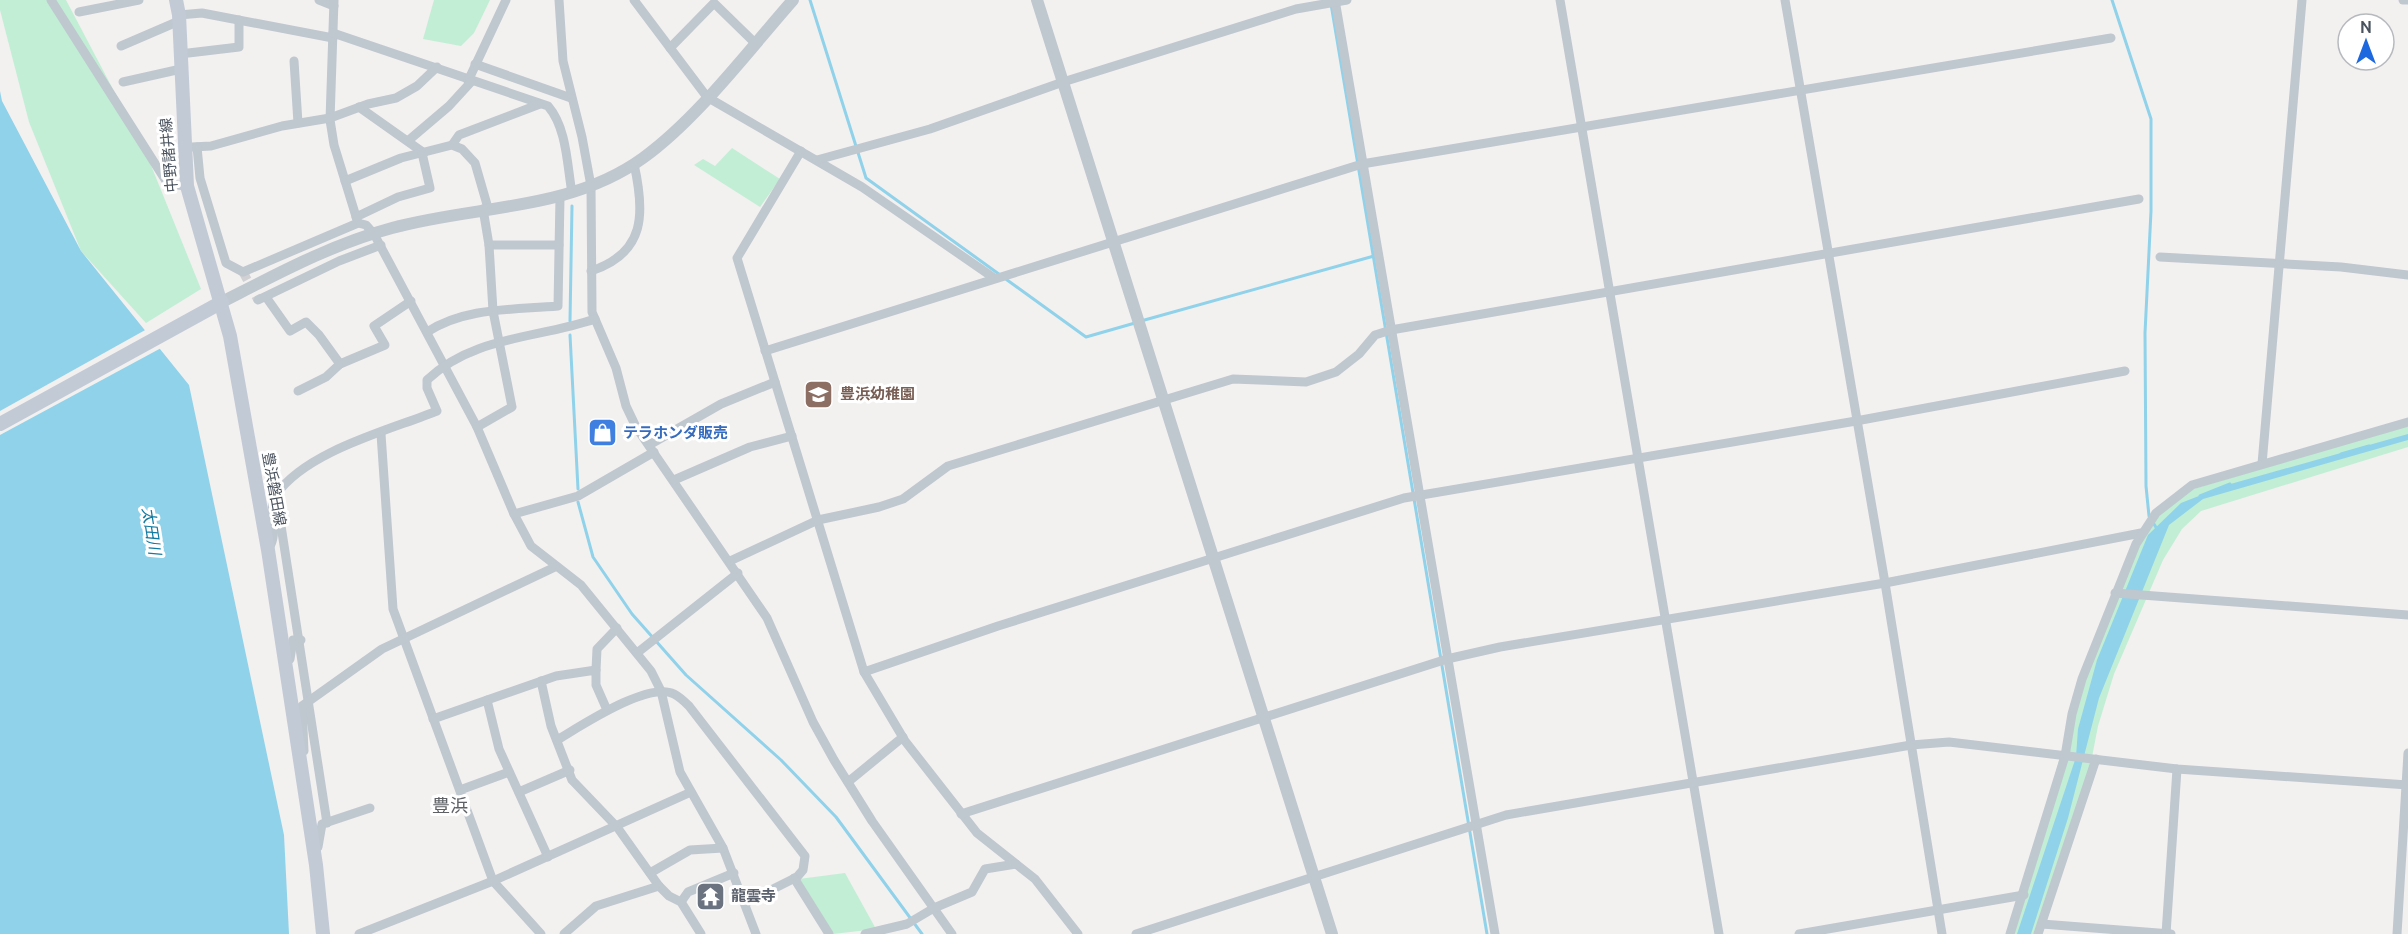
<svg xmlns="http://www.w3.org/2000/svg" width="2408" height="934" font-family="Ubuntu,'Noto Sans JP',sans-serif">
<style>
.green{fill:#c1eed5}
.water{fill:#8fd2ea}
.pier{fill:#f3f0f0}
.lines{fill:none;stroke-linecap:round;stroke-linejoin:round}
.stream{stroke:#8fd2ea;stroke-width:3}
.minor-tunnel{stroke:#d1d0d3;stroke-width:9;stroke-dasharray:9 4.5;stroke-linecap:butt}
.minor{stroke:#bfc7cf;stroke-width:9}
.tertiary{stroke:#bfc7cf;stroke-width:12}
.secondary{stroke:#c2cad6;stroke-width:14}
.labels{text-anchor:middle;stroke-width:6;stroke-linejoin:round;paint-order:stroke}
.street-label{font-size:15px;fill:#49525d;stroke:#fff}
.education-label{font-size:15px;font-weight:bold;fill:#785e54;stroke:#fff;text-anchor:start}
.shop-label{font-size:15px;font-weight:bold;fill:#366cbe;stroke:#fff;text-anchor:start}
.worship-label{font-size:15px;font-weight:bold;fill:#5b616d;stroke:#fff;text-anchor:start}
.water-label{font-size:16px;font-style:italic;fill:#107aa1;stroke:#fff}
.quarter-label{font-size:18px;fill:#5d6065;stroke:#fff}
</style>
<rect width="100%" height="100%" fill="#f3f0f0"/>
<g class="green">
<path d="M0,0H66L144,148L201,289L146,323L81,251L29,122L0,10Z"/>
<path d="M434,0H490L474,33L461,46L423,39Z"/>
<path d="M732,148L780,179L760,207L694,165L703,159L715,166Z"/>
<path d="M2408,425V447L2201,511L2182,529L2163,560L2114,674L2098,726L2086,788L2038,934H2011L2072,714L2149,522L2180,493Z"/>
<path d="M845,873L876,929L833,934L799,879Z"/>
</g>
<g class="water">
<path d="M0,91L2,101L81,251L189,385L284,835L289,934H0Z"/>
<path d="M2408,434V440L2203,499L2169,525L2099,698L2068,818L2031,934H2017L2076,757L2078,729L2097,660L2148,535L2181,503L2227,485Z"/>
</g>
<path class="pier" d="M147,329L163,347L0,435V411Z"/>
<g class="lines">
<g class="stream">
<path d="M810,0L866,178L1086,337L1135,323"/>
<path d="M2112,0L2151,119V211L2145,333L2146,486L2149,516L2157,529"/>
<path d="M1331,4L1487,934"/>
<path d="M570,321L572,206"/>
<path d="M1141,321L1374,256"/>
<path d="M570,335L578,489"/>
<path d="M2341,454L2369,446"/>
<path d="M2200,496L2230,484"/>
<path d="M578,502L593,557L632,614L686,675L781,760L836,817L922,934"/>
</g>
<path class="minor-tunnel" d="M243,272L258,300"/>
<g class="minor">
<path d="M51,0L168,184L187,186"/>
<path d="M319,0L334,6"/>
<path d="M334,0L330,120L334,145L358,223"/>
<path d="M559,0L563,61L582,137L591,186L592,312L616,368L626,406L636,427L767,618L813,722L834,760L872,821L952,934"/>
<path d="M634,0L707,97L862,187L994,278"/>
<path d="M1335,0L1495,934"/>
<path d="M1560,0L1719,934"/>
<path d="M1785,0L1885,583L1942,934"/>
<path d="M2403,0H2408"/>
<path d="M79,12L139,0"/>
<path d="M179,15L202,13L333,38"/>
<path d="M333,33L548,106C567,128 567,165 572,193"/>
<path d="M121,46L179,21"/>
<path d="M670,48L714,3L755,43"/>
<path d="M180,54L239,47V20"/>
<path d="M294,61L298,123"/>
<path d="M475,64L571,98"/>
<path d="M468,81L506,0"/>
<path d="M123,82L181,69"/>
<path d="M359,107L424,153"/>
<path d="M409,140L449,106L471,82"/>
<path d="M452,145L459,135L540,104"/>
<path d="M192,147L211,146L282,126L330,118L368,104L396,98L417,86L437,67"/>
<path d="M197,147L200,178L226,263L243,272L358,223L366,225L374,234L477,427L514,514L531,546L581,585L651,671L661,691L680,772L723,848L756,934"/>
<path d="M801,151L737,258L864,672L905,741L977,833L1035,879L1078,934"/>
<path d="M817,160L930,129L1063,82L1296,9L1347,0"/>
<path d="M345,181L401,158L452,145L462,149L475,163L488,208"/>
<path d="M356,217L398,197L430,188L422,153"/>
<path d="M489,245H559"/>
<path d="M2160,257L2341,267L2408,275"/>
<path d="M591,271C646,253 645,213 634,164"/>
<path d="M266,297L290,331L306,322L319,335L340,364"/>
<path d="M258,300L339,261L381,245"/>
<path d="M427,332C465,307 513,310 558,306L560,197"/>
<path d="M765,351L1362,164L2111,38"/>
<path d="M298,391L326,377L340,364L385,345L374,326L411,301"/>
<path d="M477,427L512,407L493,311L489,245L483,209"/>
<path d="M381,434L393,609L493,881L541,934"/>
<path d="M649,445L721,404L775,382"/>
<path d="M2262,464L2302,0"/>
<path d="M674,480L750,447L792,436"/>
<path d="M277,500L327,823"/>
<path d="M514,514L578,496L654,452"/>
<path d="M269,548C280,532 266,510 276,495C306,451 390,430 437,411L427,388V380C473,336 536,339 595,319"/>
<path d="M730,561L818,520L879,507L903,499L948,466L1233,379L1306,382L1336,372L1359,354L1375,335L1391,330L2139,199"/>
<path d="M2115,593L2408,615"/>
<path d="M637,653L738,573"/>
<path d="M286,663L290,659L293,640H301"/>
<path d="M596,670L597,649L617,628"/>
<path d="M864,672L998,626L1404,498L1856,421L2125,371"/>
<path d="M541,681L551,726L572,780L617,827L659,886L669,896L681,902L701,934"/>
<path d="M487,700L499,749L548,857"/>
<path d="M433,719L556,676L596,670V685L607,710"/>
<path d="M557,740C581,726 648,681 674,694C680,697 685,702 689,706L805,856L803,870L797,877L745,903"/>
<path d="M304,751L302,706L382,649L555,567"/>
<path d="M848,782L903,737"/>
<path d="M460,790L509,772"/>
<path d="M519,792L570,770"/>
<path d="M961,814L1447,659L1500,647L1885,583L2141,533"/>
<path d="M318,847L322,824L370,808"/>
<path d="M650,873L690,850L723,848"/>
<path d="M794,878L829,934"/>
<path d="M681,902L688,892L734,873"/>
<path d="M2042,924L2171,934"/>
<path d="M359,934L493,881L691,792"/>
<path d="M564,934L596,906L659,886"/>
<path d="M865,934L907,924L934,908L972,892L985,869L1016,864"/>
<path d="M1136,934L1506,815L1911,745L1949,742L2177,769L2408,785"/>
<path d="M1799,934L2024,895"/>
<path d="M2010,934L2065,756L2072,714L2082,679L2136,544L2156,513L2192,485L2408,422"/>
<path d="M2038,934L2096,759"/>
<path d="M2166,934L2177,769"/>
<path d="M2397,934L2408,753"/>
</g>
<g class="tertiary">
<path d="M1037,0L1332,934"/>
<path d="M222,302C277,274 332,244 392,228C476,205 570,211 643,158C698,118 748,51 793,0"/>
</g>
<g class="secondary">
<path d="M176,0L179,15L187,186L230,336L268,550L316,865L323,934"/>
<path d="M0,424L222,302"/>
</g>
</g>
<defs>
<symbol id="school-square" viewBox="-11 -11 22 22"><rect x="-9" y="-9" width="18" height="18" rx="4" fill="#8d6e63" stroke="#fff"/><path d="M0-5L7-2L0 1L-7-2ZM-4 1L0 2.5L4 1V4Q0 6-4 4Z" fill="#fff"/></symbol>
<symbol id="shop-square" viewBox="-11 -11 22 22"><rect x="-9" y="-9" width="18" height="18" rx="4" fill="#3f7fe0" stroke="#fff"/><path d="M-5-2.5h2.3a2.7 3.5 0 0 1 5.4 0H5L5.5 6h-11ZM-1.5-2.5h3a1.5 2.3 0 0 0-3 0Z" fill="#fff"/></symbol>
<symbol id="temple-square" viewBox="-11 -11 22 22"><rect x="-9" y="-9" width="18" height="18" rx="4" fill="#6b7280" stroke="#fff"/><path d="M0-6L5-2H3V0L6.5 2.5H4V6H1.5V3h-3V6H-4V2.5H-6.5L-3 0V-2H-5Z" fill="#fff"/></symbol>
</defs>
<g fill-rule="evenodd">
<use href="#school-square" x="802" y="378" width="33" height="33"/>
<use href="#shop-square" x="586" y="416" width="33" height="33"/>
<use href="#temple-square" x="694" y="880" width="33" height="33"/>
</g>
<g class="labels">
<g class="street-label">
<text transform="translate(169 155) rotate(-95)" y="5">中野諸井線</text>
<text transform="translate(274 489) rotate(80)" y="5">豊浜磐田線</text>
</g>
<g class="education-label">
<text x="840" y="399">豊浜幼稚園</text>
</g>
<g class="shop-label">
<text x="623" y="438">テラホンダ販売</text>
</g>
<g class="worship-label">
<text x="731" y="901">龍雲寺</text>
</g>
<g class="water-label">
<text transform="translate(152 531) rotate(81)" y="6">太田川</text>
</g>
<g class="quarter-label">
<text x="450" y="812">豊浜</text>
</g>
</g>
<g transform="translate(2366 42)"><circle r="28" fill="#ffffff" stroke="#b6babe" stroke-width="1.5"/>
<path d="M0-4.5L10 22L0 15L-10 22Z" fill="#1e68df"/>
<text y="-9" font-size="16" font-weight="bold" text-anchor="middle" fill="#49525d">N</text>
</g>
</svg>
